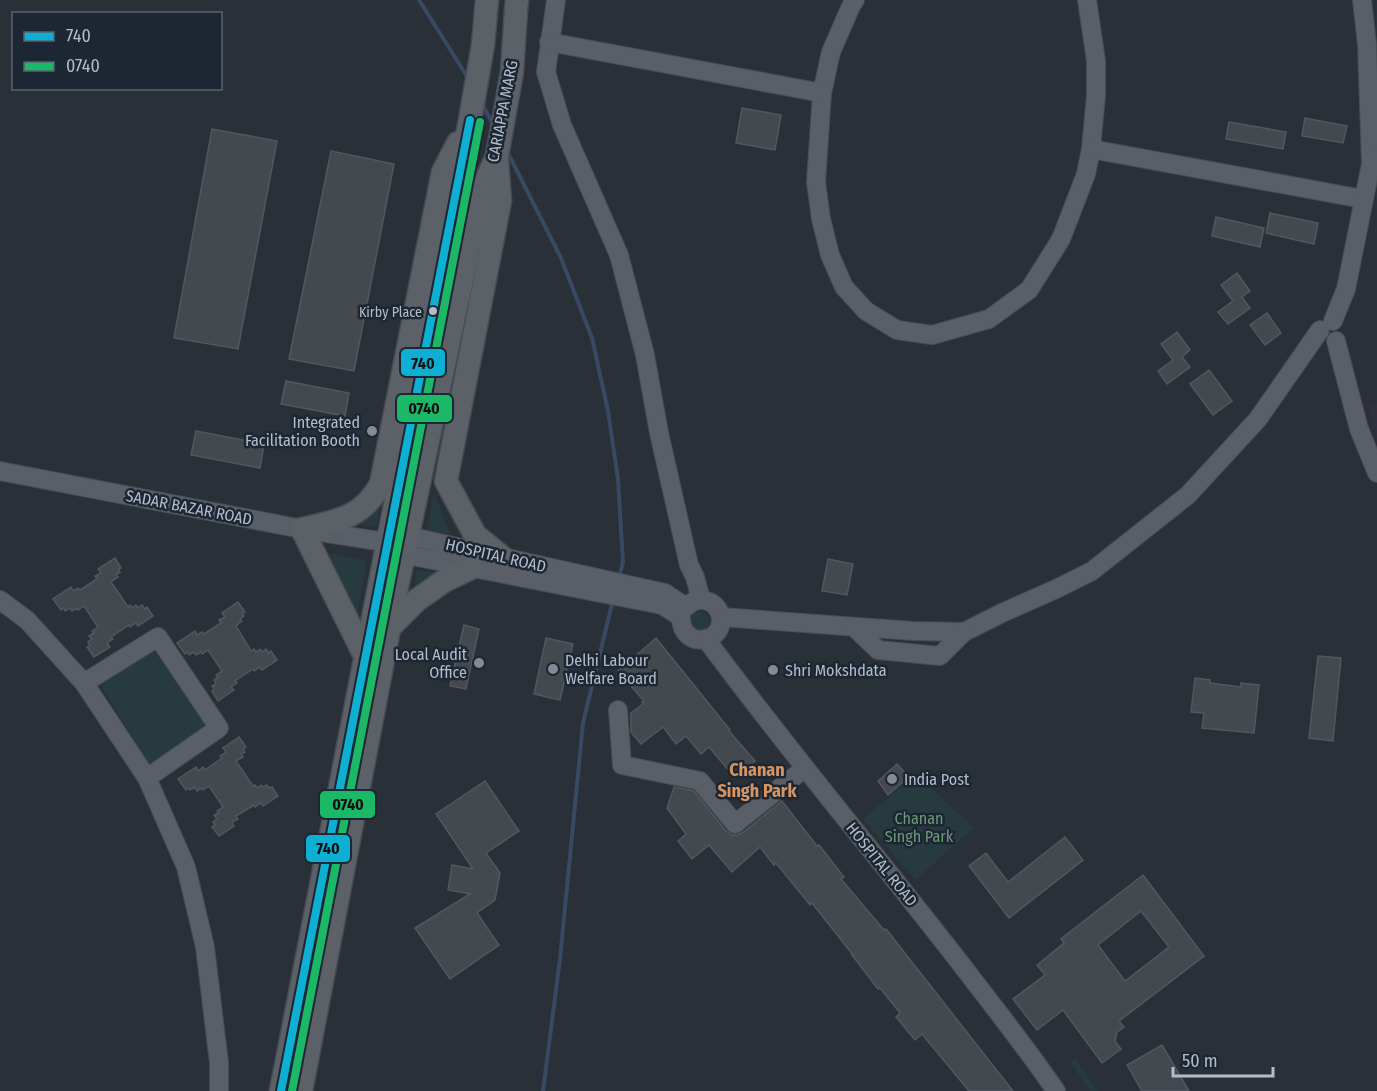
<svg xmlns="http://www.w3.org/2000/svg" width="1377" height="1091" font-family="'Fira Sans Condensed',sans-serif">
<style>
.medical{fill:#31303e}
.green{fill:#273a3e}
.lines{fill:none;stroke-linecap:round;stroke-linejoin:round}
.stream{stroke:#384963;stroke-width:4}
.building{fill:#444950;stroke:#52575f;stroke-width:1.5;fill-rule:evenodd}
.minor-casing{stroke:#484c53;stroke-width:20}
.major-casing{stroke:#484c55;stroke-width:25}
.minor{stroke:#5a5e66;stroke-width:18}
.major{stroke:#5c6168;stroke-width:22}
.bus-1-casing{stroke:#1d2633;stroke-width:12}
.bus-2-casing{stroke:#1d2633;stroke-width:12}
.bus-1{stroke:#0dafd3;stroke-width:8}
.bus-2{stroke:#1ab867;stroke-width:8}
.bus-dot{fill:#b4bcc9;stroke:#1d2633;stroke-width:2}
.poi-dot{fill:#848b96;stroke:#1d2633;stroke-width:2}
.labels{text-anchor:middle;stroke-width:5;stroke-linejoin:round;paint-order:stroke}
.bus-label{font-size:14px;fill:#b4bcc9;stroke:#1d2633;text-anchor:end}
.street-label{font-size:16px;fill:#b4bcc9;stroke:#1d2633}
.poi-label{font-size:16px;fill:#b4bcc9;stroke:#1d2633;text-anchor:start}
.park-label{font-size:16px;fill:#6b9a76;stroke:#1d2633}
.neighbourhood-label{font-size:18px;font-weight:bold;fill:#d59563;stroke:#1d2633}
.line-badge{stroke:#1d2633;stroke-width:2}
.pale-badge-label{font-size:16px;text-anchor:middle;font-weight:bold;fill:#111}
</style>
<rect width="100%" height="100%" fill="#2a3038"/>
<path class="medical" d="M1367,404H1377V437Z"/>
<g class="green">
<path d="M434,492L450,534L427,530Z"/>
<path d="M381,503L376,527L359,524Z"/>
<path d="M320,552L367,560L357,616Z"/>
<path d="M417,570L439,573L415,588Z"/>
<circle cx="700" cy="621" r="10"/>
<path d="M150,651L159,654L205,722L203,731L150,767L99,682Z"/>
<path d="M916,774L974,828L915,880L863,819Z"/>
<path d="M1076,1059L1098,1091H1090L1071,1063L1072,1060Z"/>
</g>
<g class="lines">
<g class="stream">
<path d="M419,0L468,78"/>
<path d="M482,104L494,126"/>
<path d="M507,151L561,258L592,338L608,411L618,479L623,562L619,578"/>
<path d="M543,1091L560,959L583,723L613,600"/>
</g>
</g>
<g class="building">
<path d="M742,108L781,115L775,150L736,143Z"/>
<path d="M1305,118L1347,126L1343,143L1302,136Z"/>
<path d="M1229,122L1286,132L1283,149L1226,139Z"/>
<path d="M212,129L277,141L238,349L174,338Z"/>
<path d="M331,151L394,164L354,371L289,359Z"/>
<path d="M1270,213L1318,223L1314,244L1266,233Z"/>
<path d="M1216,217L1264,228L1260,247L1212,236Z"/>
<path d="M1237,273L1250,291L1242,297L1250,308L1228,324L1218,312L1233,301L1221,285Z"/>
<path d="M1267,313L1281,333L1265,345L1250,325Z"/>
<path d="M1177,332L1190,350L1182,357L1190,367L1167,384L1158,371L1173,360L1161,344Z"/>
<path d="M1209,370L1232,401L1213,415L1190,384Z"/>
<path d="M286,381L349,393L345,416L281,404Z"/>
<path d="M196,431L264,444L260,468L191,455Z"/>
<path d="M115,558L121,568L118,569L120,572L116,575L118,577L111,582L128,607L130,605L132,608L136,605L138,608L142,605L145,609L147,607L153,616L138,626L136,623L130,627L129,625L111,637L113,639L107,643L110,647L94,657L87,647L90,645L88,642L92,639L89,636L94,633L92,631L98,627L84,606L78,610L77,608L72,611L70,608L65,611L64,608L61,610L53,599L71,587L73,591L78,588L80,590L97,579L95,576L101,573L98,569Z"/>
<path d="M828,559L853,564L847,595L822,591Z"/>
<path d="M238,602L245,612L242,614L244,616L240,619L242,621L236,626L251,651L254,649L256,652L260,649L262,652L266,649L269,653L271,651L277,660L262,670L260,667L254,671L253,669L235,681L237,683L231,687L234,690L218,701L212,691L214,689L212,686L216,684L214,680L218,677L216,675L222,671L208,650L202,654L201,652L196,655L194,652L189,655L188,652L185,654L177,643L195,631L197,635L202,632L204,634L221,623L219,620L225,617L222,613Z"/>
<path d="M464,625L479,629L466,689L450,686Z"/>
<path d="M546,638L573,644L560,700L534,694Z"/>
<path d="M656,638L730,730L729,731L755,761L735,778L709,747L701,754L686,736L676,744L663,727L641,744L631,732V713L643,704L642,702L644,701L618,671Z"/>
<path d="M1318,656L1341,658L1333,741L1309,738Z"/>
<path d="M1195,678L1210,680V683L1241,687V683L1259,685L1254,733L1202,728L1204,713L1191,712Z"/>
<path d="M239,737L246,747L243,749L245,752L241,754L243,757L236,761L253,786L255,785L257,788L261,785L263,787L267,785L269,788L272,787L278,796L263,806L261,803L255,807L254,805L236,816L238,819L232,822L234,826L219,836L212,827L215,825L213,822L217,819L214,815L219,813L217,811L223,807L209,786L203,790L202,788L197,791L195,787L190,790L189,788L186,790L178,779L196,767L198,771L203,767L205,770L222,758L220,756L226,752L223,748Z"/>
<path d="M897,764L909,777L888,795L878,781Z"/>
<path d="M485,781L519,831L486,853L500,873L495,900L477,913L499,945L450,979L415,928L470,894L448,890L452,865L473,869L436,814Z"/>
<path d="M674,787L694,791L726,831L732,835H737L742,833L782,801L817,846L819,845L844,877L841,879L884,930L886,929L1013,1091H969L922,1034L915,1040L896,1017L900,1013L880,988L878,989L852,955H853L812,903L810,905L776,863L774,865L760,847L732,872L709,845L692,859L678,841L686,834L667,808Z"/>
<path d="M1065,837L1083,860L1009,918L969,866L986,853L1008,882Z"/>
<path d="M1143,875L1204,956L1119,1021L1124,1027L1117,1032L1115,1041L1121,1049L1102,1063L1063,1010L1037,1030L1013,999L1045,975L1037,965L1064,943L1061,939ZM1141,911L1169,947L1125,981L1098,945Z"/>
<path d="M1162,1045L1189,1091H1142L1127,1065Z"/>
</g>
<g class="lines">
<defs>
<g id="minor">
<path d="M556,0L546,72L562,125L619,255L645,355L659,433L689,565L695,577L701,600"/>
<path d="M855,0L851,6L831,52L822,93L816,182L821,219L830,255L844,287L866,311L897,330L932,335L989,319L1029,290L1061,239L1086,174L1091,149L1096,95V61L1087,0"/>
<path d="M1362,0L1367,44L1371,164"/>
<path d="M549,42L822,93"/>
<path d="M1091,149L1363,199"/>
<path d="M1333,321L1346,289L1371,164L1377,154"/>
<path d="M1336,341L1359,429L1377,473"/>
<path d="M0,471L302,529L378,541L389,537L408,536L665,593L686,607C692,601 699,598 707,601C714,603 718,608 720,614C728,643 681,652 681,617L662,605L392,552"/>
<path d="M0,600L27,620L84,683L147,778L186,867L205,947L219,1063V1091"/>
<path d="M721,617L913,631L964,632L1004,612L1056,589L1092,571L1188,495L1258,419L1320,330"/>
<path d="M854,627L878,650L940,656L964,632"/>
<path d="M706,639C792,756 886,866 974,981C1002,1017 1030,1053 1056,1091"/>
<path d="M84,683L158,637L219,728L147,778"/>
<path d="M618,710L622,765L700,781L735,824L805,768"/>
</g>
<g id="major">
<path d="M497,161L500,201L446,481L475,535L502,557"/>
<path d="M391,626L417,600L444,581L471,568"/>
<path d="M366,658L302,529C338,521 362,518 381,484L443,172L458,143"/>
<path d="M281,1091L470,120L483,45L487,0"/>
<path d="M301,1091L397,587L480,194L497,156L512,72L516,10L517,0"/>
</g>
</defs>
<use href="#minor" class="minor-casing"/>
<use href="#major" class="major-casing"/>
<use href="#minor" class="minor"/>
<use href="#major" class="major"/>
<defs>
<path id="bus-1" d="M281,1091L470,120"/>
<path id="bus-2" d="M292,1091L480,122"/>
</defs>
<use href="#bus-1" class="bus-1-casing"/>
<use href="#bus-2" class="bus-2-casing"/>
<use href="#bus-1" class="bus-1"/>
<use href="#bus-2" class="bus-2"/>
</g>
<circle class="bus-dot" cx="433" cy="311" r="5"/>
<g class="poi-dot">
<circle cx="372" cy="431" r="6"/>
<circle cx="479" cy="663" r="6"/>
<circle cx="553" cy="669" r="6"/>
<circle cx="773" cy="670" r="6"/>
<circle cx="892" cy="779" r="6"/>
</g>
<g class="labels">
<g class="bus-label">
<text x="422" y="317">Kirby Place</text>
</g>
<g class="street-label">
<text transform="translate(502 111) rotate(-79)" y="6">CARIAPPA MARG</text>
<text transform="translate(189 507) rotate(11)" y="6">SADAR BAZAR ROAD</text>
<text transform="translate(496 555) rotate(13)" y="6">HOSPITAL ROAD</text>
<text transform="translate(882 864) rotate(51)" y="6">HOSPITAL ROAD</text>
</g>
<g class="poi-label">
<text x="360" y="428" text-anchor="end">Integrated<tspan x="360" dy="18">Facilitation Booth</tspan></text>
<text x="467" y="660" text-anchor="end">Local Audit<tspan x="467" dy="18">Office</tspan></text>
<text x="565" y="666">Delhi Labour<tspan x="565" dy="18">Welfare Board</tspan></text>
<text x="785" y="676">Shri Mokshdata</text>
<text x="904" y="785">India Post</text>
</g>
<g class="park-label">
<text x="919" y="824">Chanan<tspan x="919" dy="18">Singh Park</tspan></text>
</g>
<g class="neighbourhood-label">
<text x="757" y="776">Chanan<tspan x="757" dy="21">Singh Park</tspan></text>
</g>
</g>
<g class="line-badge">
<rect x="400" y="348" width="46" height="29" rx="6" fill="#0dafd3"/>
<rect x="396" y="394" width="57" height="29" rx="6" fill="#1ab867"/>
<rect x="319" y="790" width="57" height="29" rx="6" fill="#1ab867"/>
<rect x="305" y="834" width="46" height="29" rx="6" fill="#0dafd3"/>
</g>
<g class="pale-badge-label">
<text x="423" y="369">740</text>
<text x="424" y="414">0740</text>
<text x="348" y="810">0740</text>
<text x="328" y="854">740</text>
</g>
<rect x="12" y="12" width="210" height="78" fill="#1d2633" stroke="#59626f" stroke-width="1.5"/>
<rect x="24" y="32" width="30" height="9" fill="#0dafd3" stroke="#59626f" stroke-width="1.5"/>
<text x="66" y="42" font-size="18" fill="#b4bcc9">740</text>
<rect x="24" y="62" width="30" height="9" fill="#1ab867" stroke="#59626f" stroke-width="1.5"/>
<text x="66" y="72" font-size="18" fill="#b4bcc9">0740</text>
<path d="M1173 1067v9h100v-9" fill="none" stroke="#b4bcc9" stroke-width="3"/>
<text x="1182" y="1067" font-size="18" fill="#b4bcc9" stroke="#1d2633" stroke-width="4.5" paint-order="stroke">50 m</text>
</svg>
